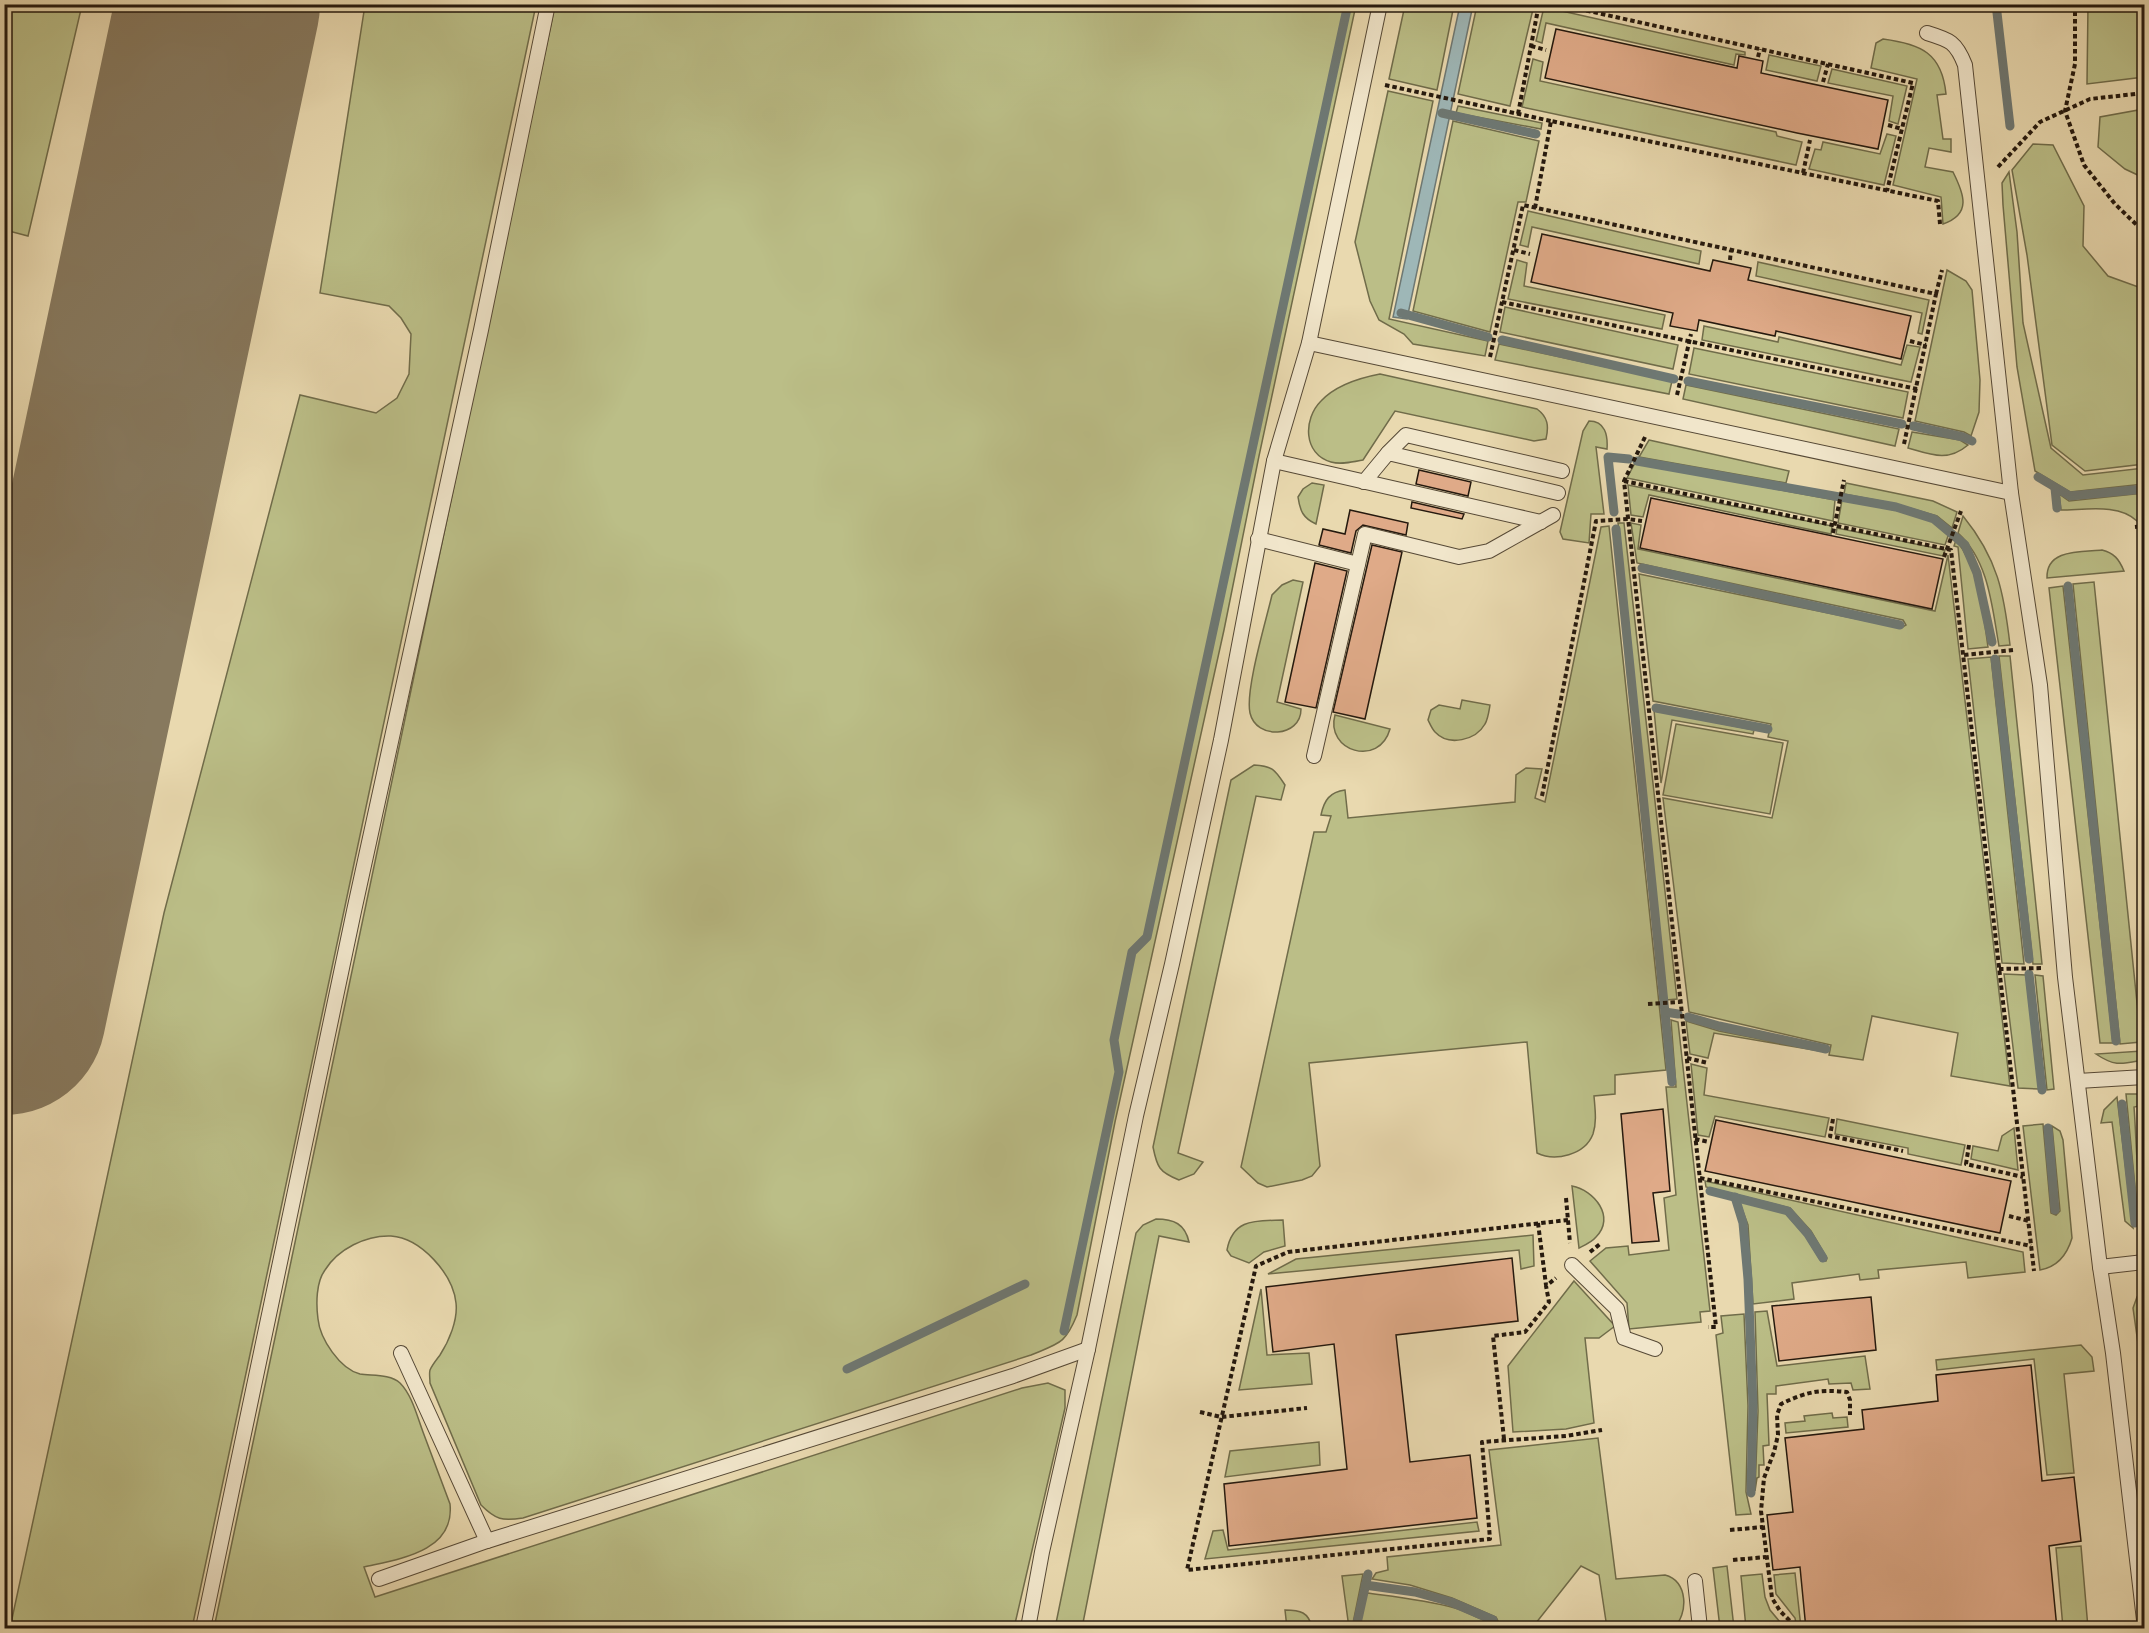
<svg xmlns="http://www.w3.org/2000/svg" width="2149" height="1633" font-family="Vollkorn,serif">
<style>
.green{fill:#bbbe87;stroke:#706c4a;stroke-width:1.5}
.water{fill:#9eb7b7;stroke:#6e7873;stroke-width:1.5}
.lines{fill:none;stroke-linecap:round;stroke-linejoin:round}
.stream{stroke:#6e7873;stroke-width:9}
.runway{stroke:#87795e;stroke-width:204}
.building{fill:#dfaa88;stroke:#25190e;stroke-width:1.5}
.lane-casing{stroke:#564936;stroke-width:16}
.path{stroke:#25190e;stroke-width:4;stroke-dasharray:4.5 3;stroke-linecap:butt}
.lane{stroke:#f1e6cb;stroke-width:14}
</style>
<rect width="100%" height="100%" fill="#e9d9af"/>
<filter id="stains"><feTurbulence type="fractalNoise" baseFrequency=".00333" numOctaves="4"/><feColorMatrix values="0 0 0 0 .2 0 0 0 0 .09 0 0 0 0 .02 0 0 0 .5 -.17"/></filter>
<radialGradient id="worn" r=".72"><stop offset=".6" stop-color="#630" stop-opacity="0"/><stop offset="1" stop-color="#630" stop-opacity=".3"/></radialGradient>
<g class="green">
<path d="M5,4L82,5L28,236L5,230Z"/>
<path d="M365,5H536L192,1628H10L164,913L300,395L376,413L397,398L409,374L411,334L401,318L389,306L320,293Z"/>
<path d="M555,5H1356L1259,456L1224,630L1115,1122L1077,1315C1065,1344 1060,1343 1031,1355L523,1518C502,1521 496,1520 481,1505L430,1383C430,1379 429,1373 430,1370C432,1365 437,1359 440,1355C449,1341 458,1320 456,1303C453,1274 421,1238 391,1236C366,1235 338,1249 325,1270C316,1282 316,1304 318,1319C320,1339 340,1369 360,1374C372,1376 390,1374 400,1383C412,1395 417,1416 423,1432C432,1456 441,1480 450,1504C455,1552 399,1559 364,1567L375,1597L1022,1388L1048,1383L1065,1390V1408L1014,1628H214Z"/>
<path d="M1405,5H1454L1437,90L1389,79Z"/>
<path d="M1477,5H1534L1510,106L1458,94Z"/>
<path d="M2088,5H2144V77L2087,84Z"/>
<path d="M1544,7L1745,52V55L1736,54L1734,65L1546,23L1542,43L1536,41Z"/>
<path d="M1883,39C1921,44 1942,53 1946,94L1937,95L1943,139H1951V152L1929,148L1925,167L1953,172C1964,194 1972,214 1943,224L1941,197L1893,185L1917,79L1871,68L1876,43Z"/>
<path d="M1769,55L1821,66L1817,81L1766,70Z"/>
<path d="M1533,59L1543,62L1540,81L1776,132L1777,136L1802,142L1796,165L1522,107Z"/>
<path d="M1832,69L1907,86L1898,124L1889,121L1893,96L1828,83Z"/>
<path d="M1388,91L1433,101L1389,319L1488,341L1485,356L1413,344L1404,334L1379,320L1370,301L1355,242Z"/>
<path d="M1458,106L1542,123L1541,129L1456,113Z"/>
<path d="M2144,109V178L2125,169L2098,147L2100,117Z"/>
<path d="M1453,121L1539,141L1526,202H1518L1490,332L1413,311Z"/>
<path d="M1887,134L1896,136L1884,185L1809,169L1815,149L1821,150L1823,142L1880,154Z"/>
<path d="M2033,144L2053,145L2084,206L2083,246L2108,276L2144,289V464L2085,471L2052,445L2027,255L2012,170Z"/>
<path d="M2009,172L2017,232L2023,323L2051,448L2083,475L2144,468V484L2070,492L2035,471L2017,367L2003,205L2002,183Z"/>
<path d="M1528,211L1701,251L1699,264L1532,227L1528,247L1520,245Z"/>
<path d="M1517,260L1527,263L1524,286L1665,315L1662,329L1508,299Z"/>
<path d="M1758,262L1929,300L1922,334L1918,333L1922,313L1756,276Z"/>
<path d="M1947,270L1966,281L1972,290L1980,380L1979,412L1971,436L1964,432L1915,421Z"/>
<path d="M1505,307L1678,345L1673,369L1500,332Z"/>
<path d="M1704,326L1778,342L1779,337L1901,365L1907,345L1920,347L1911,382L1702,340Z"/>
<path d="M1499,344L1672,381L1669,394L1495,360Z"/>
<path d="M1694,348L1908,392L1903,418L1689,374Z"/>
<path d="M1380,374L1537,409C1548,417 1549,426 1546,439L1534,441L1395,411L1363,460C1353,462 1341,465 1331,462C1303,454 1303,419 1321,401C1336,385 1359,378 1380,374Z"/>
<path d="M1686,385L1899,429L1895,446L1683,399Z"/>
<path d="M1589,421C1605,421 1608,435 1607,449L1596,447L1604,514H1591L1589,543L1563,539L1560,532L1583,431Z"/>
<path d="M1912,432L1960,440L1968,445C1948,462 1932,455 1908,448Z"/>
<path d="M1649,440L1789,471L1786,483L1639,457Z"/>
<path d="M1635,463L1835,500L1833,521L1627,478Z"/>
<path d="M1312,483L1324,485L1316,524C1303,518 1300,511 1298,497L1303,489Z"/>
<path d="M1846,483L1933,501L1957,512L1952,528L1937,516L1896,504L1844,494Z"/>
<path d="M1628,485L1832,526L1831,534L1649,495L1643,517L1631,515Z"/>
<path d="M2144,493V520L2137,521C2119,503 2084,510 2061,510L2059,494L2069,501Z"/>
<path d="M1842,500L1895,510L1933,521L1949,533L1945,545L1838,523Z"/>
<path d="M1963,516C1998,559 2004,593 2010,645L1999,646C1992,607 1989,561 1958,533Z"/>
<path d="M1618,523H1624L1677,999L1666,1000Z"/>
<path d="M1631,523L1641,525L1638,549L1935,611L1948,555L2010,1086L1951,1076L1958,1033L1872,1016L1863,1060L1829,1055L1831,1045L1689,1012L1663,798L1772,818L1788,741L1768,737L1771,724L1653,701L1639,574L1901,628L1906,625L1903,620L1637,563Z"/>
<path d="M1609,526L1666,1070L1615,1075V1094L1594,1096C1595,1109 1597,1122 1593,1134C1585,1155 1555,1162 1537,1153L1527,1042L1309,1063L1320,1166L1312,1176L1302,1180L1267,1187L1258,1183L1241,1167L1314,832H1326L1331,816L1321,815C1324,800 1330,792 1345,790L1348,818L1515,802L1516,775L1526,768L1542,769L1535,798L1545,802L1601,527Z"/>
<path d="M1837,528L1945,550L1943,556L1836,534Z"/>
<path d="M1956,540C1979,568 1983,612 1988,647L1968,649L1958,547L1954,546Z"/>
<path d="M2102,550C2114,553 2119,559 2124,571L2047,578C2046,549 2080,552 2102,550Z"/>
<path d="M1293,580L1303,582L1277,702L1301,709C1301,738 1256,740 1250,713C1245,690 1266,621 1272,595L1282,585Z"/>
<path d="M2094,582L2141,1042L2120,1044L2073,584Z"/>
<path d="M2063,586L2113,1043H2100L2049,588Z"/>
<path d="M1999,656H2010L2042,964H2033Z"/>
<path d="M1991,657L2024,964L2002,963L1968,659Z"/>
<path d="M1462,700L1490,705C1489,711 1488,719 1485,724C1476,740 1449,747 1435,732C1432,729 1430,724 1428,720L1431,710L1439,705L1460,709Z"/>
<path d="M1654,710L1754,730L1753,734L1672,720L1661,783Z"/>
<path d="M1335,715L1390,729C1379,768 1325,751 1335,715Z"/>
<path d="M1676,724L1783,743L1770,814L1663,795Z"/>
<path d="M1254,765C1273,766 1275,770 1285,785L1281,800L1256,796L1178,1153L1203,1162L1194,1174L1179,1180C1159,1172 1157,1167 1153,1147L1231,780Z"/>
<path d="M2004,974L2026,975L2039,1089L2018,1088Z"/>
<path d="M2035,975L2043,976L2054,1089L2047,1090Z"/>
<path d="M1671,1020L1678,1022L1710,1311L1700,1312L1701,1322L1629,1329L1627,1303L1590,1261L1606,1248L1628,1246L1629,1255L1669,1250L1664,1198L1676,1195L1666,1087H1676Z"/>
<path d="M1686,1021L1719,1031L1820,1051L1714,1033L1708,1058L1690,1054Z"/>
<path d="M2142,1051L2143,1060C2122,1064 2115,1067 2096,1054Z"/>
<path d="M1691,1064L1707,1068L1704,1095L1829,1118L1825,1137L1715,1116L1709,1137L1698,1135Z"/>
<path d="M2126,1094H2144V1105L2134,1107C2136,1132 2136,1158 2139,1183C2141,1204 2149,1218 2140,1238Z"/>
<path d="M2117,1097L2133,1228L2125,1221L2112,1122L2101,1123L2104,1110Z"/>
<path d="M1837,1119L1965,1145L1961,1165L1908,1154V1148L1835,1134Z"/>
<path d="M2043,1124L2051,1213L2056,1215L2060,1211L2052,1126L2060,1131L2063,1140L2072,1238C2067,1255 2057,1267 2040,1270L2023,1126Z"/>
<path d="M2014,1128L2018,1170L1971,1159L1973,1146L1998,1151L2002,1136Z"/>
<path d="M1705,1181L2023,1252L2025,1272L1968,1278L1966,1262L1878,1270L1879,1278L1860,1280L1859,1274L1792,1283L1794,1299L1753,1304L1748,1225L1739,1201L1785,1213L1805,1235L1821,1261H1826L1827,1258L1811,1231L1790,1208L1706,1187Z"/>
<path d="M1572,1186C1594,1190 1616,1217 1596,1237C1592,1242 1585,1245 1579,1248Z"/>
<path d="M1156,1219C1174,1219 1185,1224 1189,1242L1159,1236L1082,1628H1055L1136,1233L1143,1225Z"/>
<path d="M1283,1220L1285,1246L1264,1252L1249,1263L1231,1256L1227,1250C1233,1218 1256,1221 1283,1220Z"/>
<path d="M1533,1235L1534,1266L1521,1269L1519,1250L1268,1274L1296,1259Z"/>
<path d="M1574,1281L1615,1326L1599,1338H1585L1594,1423L1566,1429L1513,1432L1508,1366Z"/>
<path d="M1261,1289L1267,1355L1309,1353L1312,1384L1239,1390Z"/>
<path d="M2144,1290V1296L2142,1297L2144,1326V1386L2133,1308L2137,1297Z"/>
<path d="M1767,1311L1777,1366L1865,1356L1870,1389L1853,1390L1851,1383L1829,1384L1828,1379L1776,1386V1394H1767L1769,1445L1763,1446L1764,1465H1759V1477L1757,1478L1755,1491L1758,1411L1755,1312Z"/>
<path d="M1744,1314L1748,1406L1746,1492L1751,1514L1736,1515L1716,1335L1723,1333L1721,1316Z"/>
<path d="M2081,1345L2092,1357L2094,1371L2064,1374L2074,1473L2047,1475L2034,1359L1937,1370L1936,1360Z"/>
<path d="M1832,1413L1833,1418L1847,1417L1848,1427L1786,1433L1785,1423L1805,1421L1804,1416Z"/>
<path d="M1598,1438L1616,1579L1665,1575C1688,1580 1689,1615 1673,1628H1607L1599,1575L1581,1566L1532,1628H1359L1358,1623L1367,1593C1397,1597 1426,1600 1455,1608C1470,1612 1483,1623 1499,1623L1496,1617L1452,1598L1410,1585L1372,1579L1376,1573L1388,1570L1387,1557L1501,1545L1489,1450Z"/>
<path d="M1319,1442L1320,1465L1225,1477L1230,1451Z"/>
<path d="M1477,1522L1479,1531L1205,1559L1213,1531L1223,1530L1228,1550Z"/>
<path d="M2081,1546L2088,1628H2063L2056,1548Z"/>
<path d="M1727,1566L1734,1628H1720L1713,1568Z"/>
<path d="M1795,1573L1801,1628H1797L1795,1618L1776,1594L1774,1575Z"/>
<path d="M1363,1574L1352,1628H1349L1342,1576Z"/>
<path d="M1762,1574L1765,1597L1770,1610L1785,1628H1746L1741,1576Z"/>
<path d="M1285,1610C1300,1610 1309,1612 1312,1628H1287Z"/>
</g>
<path class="water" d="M1460,5H1473L1407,319L1393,317Z"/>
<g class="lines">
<g class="stream">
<path d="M1996,4L2010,126"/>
<path d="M1442,113L1536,134"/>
<path d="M1401,313L1488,337"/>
<path d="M1502,340L1674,379"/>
<path d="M1688,381L1902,424"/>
<path d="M1913,426L1963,437L1972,441"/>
<path d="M1637,461L1896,507L1934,519L1965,545L1977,573L1992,642"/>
<path d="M2038,477L2070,496L2144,489"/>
<path d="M2055,488L2057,508"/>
<path d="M1614,512L1608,457L1629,459"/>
<path d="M1616,529L1672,1082"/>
<path d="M1642,568L1900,625"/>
<path d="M2068,586L2116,1041"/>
<path d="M1995,659L2029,959"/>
<path d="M1656,708L1768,729"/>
<path d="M2029,974L2042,1090"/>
<path d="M1665,1012L1678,1014"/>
<path d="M1688,1017L1719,1026L1826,1049"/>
<path d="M2122,1104L2135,1223"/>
<path d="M2048,1128L2055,1210"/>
<path d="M1710,1191L1788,1211L1808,1234L1823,1258"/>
<path d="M1735,1197L1743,1223L1748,1279L1753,1405L1751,1493"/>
<path d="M2144,1299V1304"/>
<path d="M1064,1331L1119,1072L1114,1040L1132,952L1147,937L1348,4"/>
<path d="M847,1369L1025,1284"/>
<path d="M1365,1585L1415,1592L1451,1602L1493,1620"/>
<path d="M1356,1628L1368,1574"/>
</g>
<path class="runway" d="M4,1013L218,4"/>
</g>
<g class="building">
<path d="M1556,29L1737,68L1739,56L1763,61L1761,73L1888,100L1878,149L1797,133L1545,78Z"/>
<path d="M1542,234L1710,271L1713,260L1751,268L1748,280L1911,316L1901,359L1776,331L1775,336L1699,320L1697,331L1670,326L1673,313L1531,282Z"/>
<path d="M1419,470L1471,482L1468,496L1416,484Z"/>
<path d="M1651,498L1943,559L1932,609L1640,548Z"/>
<path d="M1412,502L1464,514L1462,519L1411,508Z"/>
<path d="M1350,510L1408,523L1406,535L1363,525L1356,531L1351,553L1319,545L1323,529L1345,534Z"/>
<path d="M1372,545L1402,552L1365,719L1333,712Z"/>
<path d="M1315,563L1347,571L1316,708L1285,702Z"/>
<path d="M1663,1109L1670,1191L1653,1193L1659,1241L1632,1243L1621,1114Z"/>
<path d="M1716,1120L2011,1181L2000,1233L1705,1171Z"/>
<path d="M1512,1258L1518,1321L1396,1335L1410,1462L1470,1455L1477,1518L1229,1546L1224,1484L1347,1469L1334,1344L1273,1352L1266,1287Z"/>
<path d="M1871,1297L1876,1350L1779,1361L1772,1306Z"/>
<path d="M2031,1365L2042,1481L2074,1477L2081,1541L2049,1546L2057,1629H1806L1800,1567L1773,1570L1767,1515L1793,1512L1785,1438L1864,1429L1862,1410L1938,1401L1936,1375Z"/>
</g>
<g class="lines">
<defs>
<g id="lane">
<path d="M1927,33C1950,40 1956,42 1965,65L2011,493"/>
<path d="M1309,343L2011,493L2040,685L2065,977L2100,1267L2113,1353L2144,1620"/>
<path d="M1388,453L1406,435L1562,471"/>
<path d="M1274,461L1541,522"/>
<path d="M1364,482L1388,453L1558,493"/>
<path d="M1258,539L1358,564"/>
<path d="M1314,756L1365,534L1459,557L1489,551L1553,515"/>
<path d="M2078,1081L2144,1077"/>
<path d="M1572,1265L1617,1309L1624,1338L1655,1349"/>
<path d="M2100,1267L2144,1262"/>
<path d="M401,1353L487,1541"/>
<path d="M379,1579L487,1541L1013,1376L1088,1349"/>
<path d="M1695,1581L1700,1628"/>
<path d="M203,1628L354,911L481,330L548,4"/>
<path d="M1028,1628L1042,1552L1088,1349L1136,1116L1172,964L1221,740L1274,461L1309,343L1380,4"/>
</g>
</defs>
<use href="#lane" class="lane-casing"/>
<g class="path">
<path d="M1557,4L1913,83L1887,191"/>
<path d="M2075,4V64L2065,111L2084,165L2115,204L2144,232"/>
<path d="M1531,46L1546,50"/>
<path d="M1758,57L1760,49"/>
<path d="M1823,82L1828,64"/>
<path d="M1385,85L1551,121"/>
<path d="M1518,114L1539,4"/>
<path d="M1888,125L1902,129"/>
<path d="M1998,167L2040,122L2090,99L2144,93"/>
<path d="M1803,173L1810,140"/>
<path d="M1535,208L1551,121L1938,201L1940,224"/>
<path d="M1514,250L1530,254"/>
<path d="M1730,260L1731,250"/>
<path d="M1936,294L1942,270"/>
<path d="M1910,341L1926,345"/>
<path d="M1490,357L1502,302"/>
<path d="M1677,395L1691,334"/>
<path d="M1645,437L1624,481L1716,1327H1708"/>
<path d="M1904,444L1936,294L1523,205L1502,302L1917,389"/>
<path d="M1624,481L1951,550L2034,1271"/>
<path d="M2135,527L2144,526"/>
<path d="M1833,533L1844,480"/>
<path d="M1944,557L1961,511"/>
<path d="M1964,655L2013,650"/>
<path d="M1542,796L1596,521L1628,519L1642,521"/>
<path d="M1999,969L2044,968"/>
<path d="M1648,1004L1680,1002"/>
<path d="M1687,1058L1708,1063"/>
<path d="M1833,1119L1830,1136L1903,1151"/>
<path d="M1695,1139L1709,1142"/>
<path d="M1969,1145L1966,1164L2023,1177"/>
<path d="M1700,1178L2031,1246"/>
<path d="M1566,1198L1570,1243"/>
<path d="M2009,1216L2029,1221"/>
<path d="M1568,1220L1288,1252L1256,1266L1187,1570L1490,1539L1482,1442L1566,1436L1602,1430"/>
<path d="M1538,1223L1546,1285"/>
<path d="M1590,1252L1600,1244"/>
<path d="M1200,1412L1221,1417L1307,1408"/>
<path d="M1504,1439L1493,1336L1525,1332L1549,1302L1546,1286L1556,1278"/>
<path d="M1730,1530L1763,1527"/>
<path d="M1733,1560L1766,1557"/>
<path d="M1791,1628L1790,1621L1780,1611L1772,1598L1761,1511L1764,1478L1774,1452L1778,1435L1777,1415L1781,1404C1806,1392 1819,1389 1847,1392L1850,1400V1415"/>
</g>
<use href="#lane" class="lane"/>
</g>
<rect width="2149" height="1633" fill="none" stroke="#e9d9af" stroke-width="24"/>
<rect x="6" y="6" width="2137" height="1621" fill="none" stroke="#25190e" stroke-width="3"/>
<rect x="12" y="12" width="2125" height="1609" fill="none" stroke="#25190e" stroke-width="1.5"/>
<rect width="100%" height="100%" filter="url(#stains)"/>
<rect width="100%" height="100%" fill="url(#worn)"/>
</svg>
